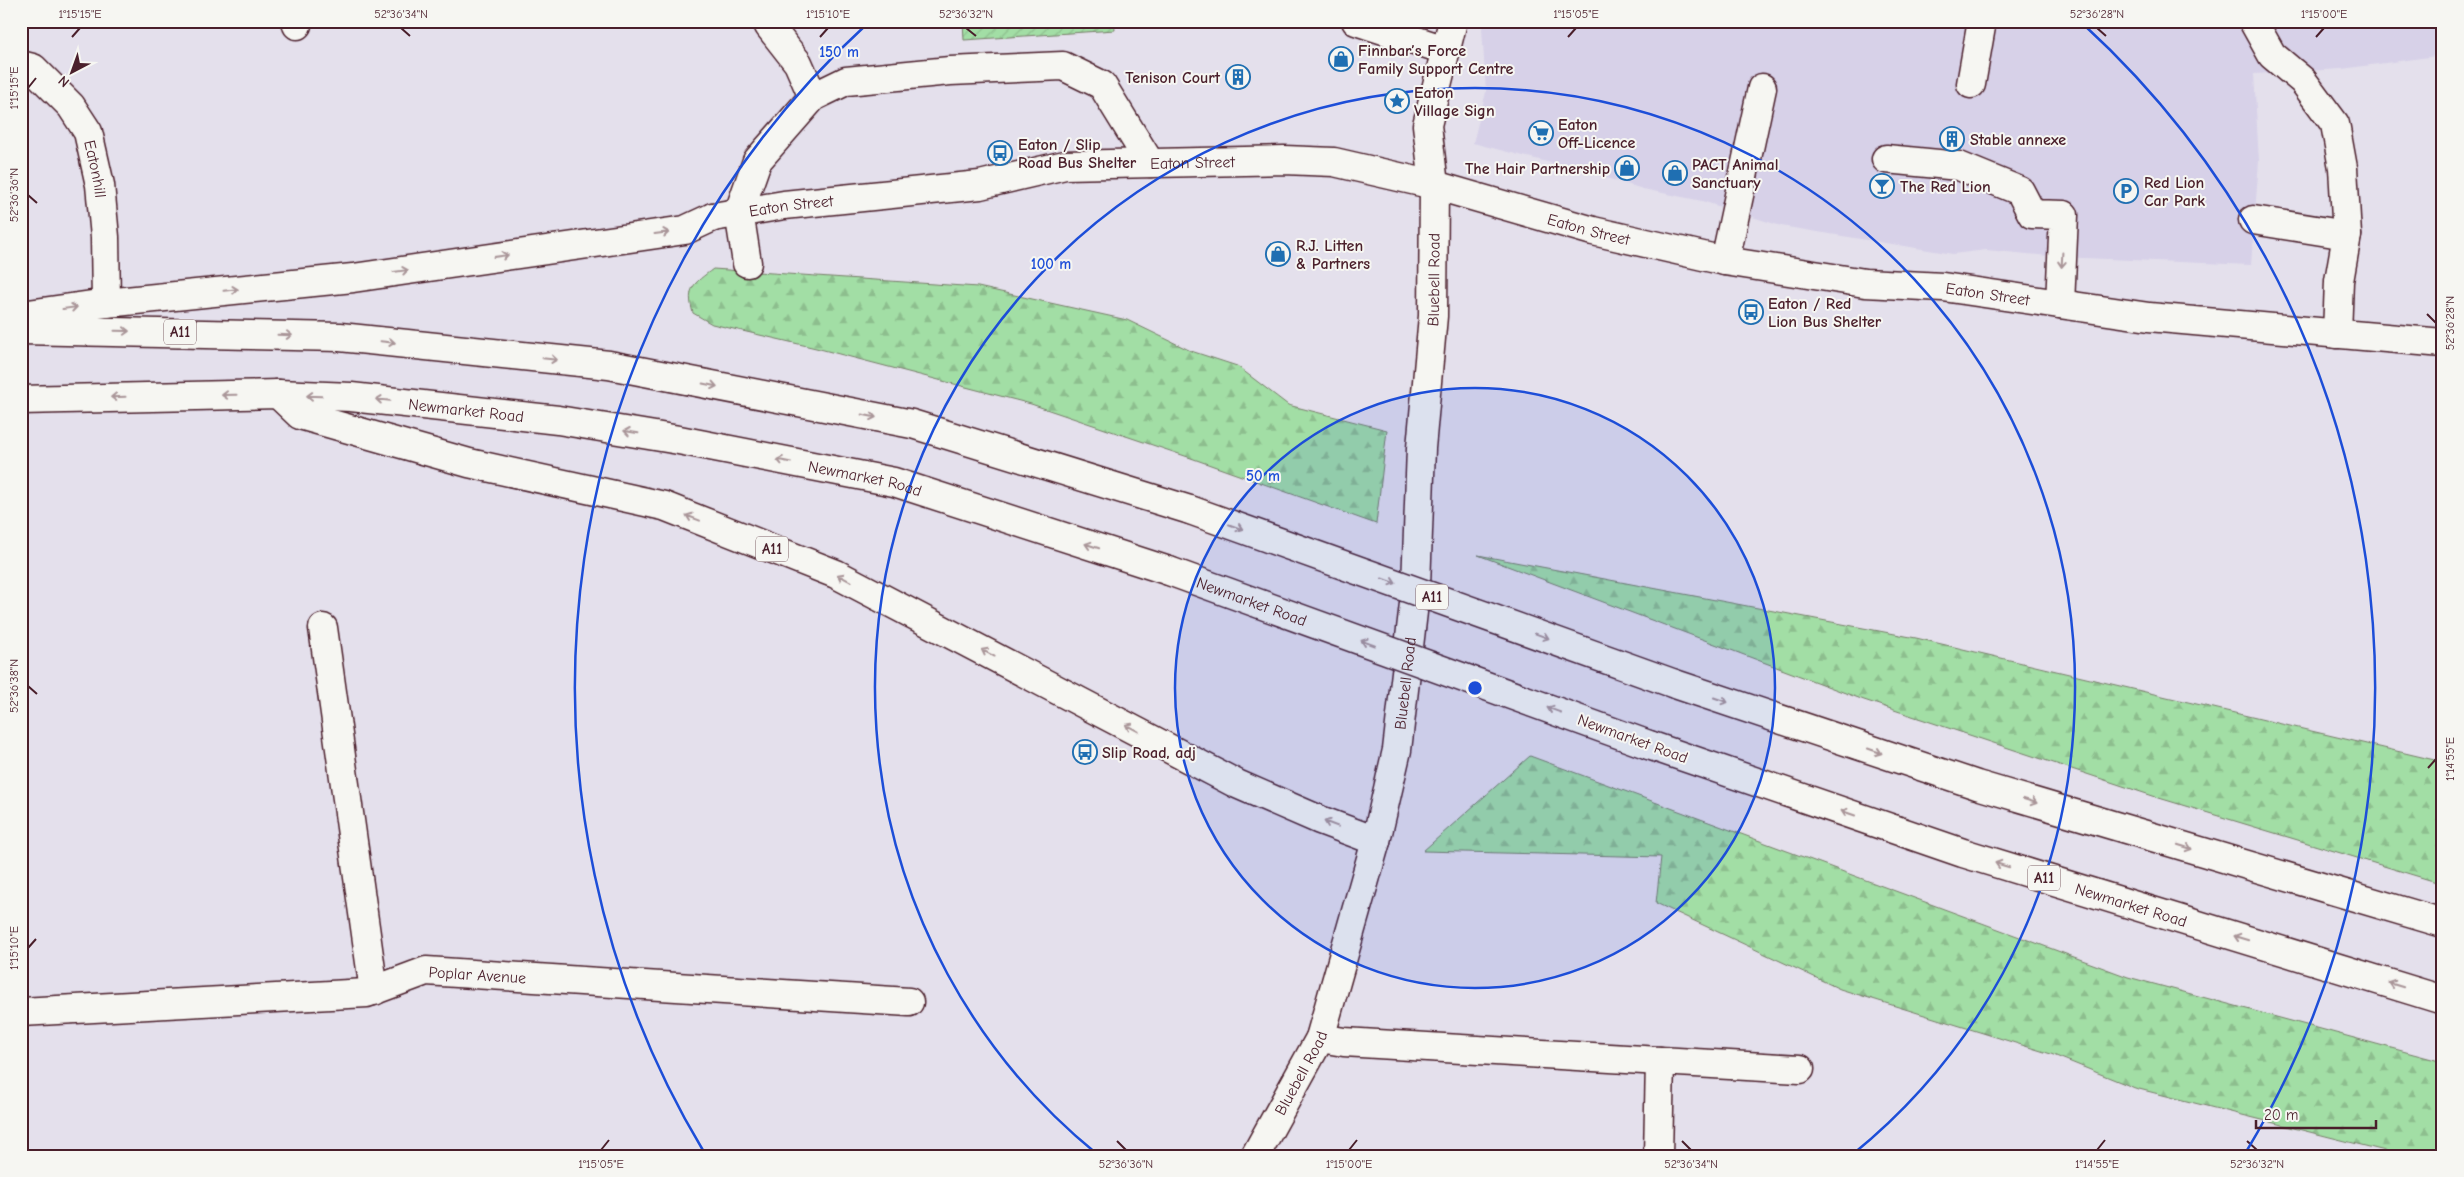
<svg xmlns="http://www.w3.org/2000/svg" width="2464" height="1177" font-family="'Comic Neue',sans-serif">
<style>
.built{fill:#d7d1e8}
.forest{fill:url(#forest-firs);stroke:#767e68}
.garden{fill:url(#garden-furrows);stroke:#767e68}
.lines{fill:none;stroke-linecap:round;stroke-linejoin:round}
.minor-casing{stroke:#4a1f2b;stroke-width:31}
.highway-casing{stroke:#4a1f2b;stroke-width:31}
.minor{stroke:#f6f6f2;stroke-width:28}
.highway{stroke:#f6f6f2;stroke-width:28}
.highway-bridge-casing{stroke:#4a1f2b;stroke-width:31;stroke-linecap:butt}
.highway-bridge{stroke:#f6f6f2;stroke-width:28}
.oneway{stroke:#a99598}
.ticks{fill:none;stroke:#4a1f2b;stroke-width:2}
.ring{fill:none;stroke:#1d4ed8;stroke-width:2.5}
.labels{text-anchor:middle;stroke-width:4;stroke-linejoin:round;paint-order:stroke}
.shield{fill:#f6f6f2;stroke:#7e6067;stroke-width:1}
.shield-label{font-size:15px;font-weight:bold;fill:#4a1f2b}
.poi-label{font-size:16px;font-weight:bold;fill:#4a1f2b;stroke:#f6f6f2;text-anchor:start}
.street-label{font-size:16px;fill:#4a1f2b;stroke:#f6f6f2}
.centre{fill:#1d4ed8;stroke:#f6f6f2;stroke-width:2.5}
.ring-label{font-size:15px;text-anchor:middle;font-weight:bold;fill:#1d4ed8;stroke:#f6f6f2;stroke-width:4;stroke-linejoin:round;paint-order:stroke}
.neatline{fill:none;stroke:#4a1f2b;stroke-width:2}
.ticks-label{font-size:12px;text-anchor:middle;fill:#4a1f2b}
</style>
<defs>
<pattern id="forest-firs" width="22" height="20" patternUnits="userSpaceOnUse" patternTransform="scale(1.25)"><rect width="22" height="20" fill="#a2dea5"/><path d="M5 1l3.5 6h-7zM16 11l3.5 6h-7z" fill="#8dbe8e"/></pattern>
<pattern id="garden-furrows" width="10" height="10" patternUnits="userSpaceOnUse" patternTransform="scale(1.25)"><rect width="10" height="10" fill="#a2dea5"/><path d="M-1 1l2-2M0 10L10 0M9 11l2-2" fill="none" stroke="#8dbe8e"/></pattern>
</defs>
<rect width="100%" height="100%" fill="#e4e0ec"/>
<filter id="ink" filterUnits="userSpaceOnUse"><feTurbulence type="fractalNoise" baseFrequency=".02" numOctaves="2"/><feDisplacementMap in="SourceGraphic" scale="10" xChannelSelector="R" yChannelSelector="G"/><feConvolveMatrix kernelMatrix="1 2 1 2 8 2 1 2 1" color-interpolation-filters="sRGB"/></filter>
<g filter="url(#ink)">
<path class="built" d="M1484,21H2443V55L2342,69L2254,74L2259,161L2251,265L2059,257L1986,250L1953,254L1781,226L1702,201L1643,189L1590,173L1473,143L1486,92L1482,28Z"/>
<g class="forest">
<path d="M713,269L978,287L1127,320L1191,351L1237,366L1288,405L1387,430L1376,524L1191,458L1031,404L816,348L712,324L693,313C686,288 693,284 713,269Z"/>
<path d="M1478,555L1916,638L2443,762V884L2159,798L1864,700Z"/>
<path d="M1530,756L2128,977L2443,1062V1156H2405L2135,1088L2051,1054L1840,989L1656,903L1661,857L1423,851Z"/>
</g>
<path class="garden" d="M963,21H1114L1115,30L964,40Z"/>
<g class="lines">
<defs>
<g id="minor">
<path d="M1356,21L1445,50"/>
<path d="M2253,21L2272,55L2303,81L2335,124L2343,168L2347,235L2339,281L2337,334"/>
<path d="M297,25V21"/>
<path d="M769,26L798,63L813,97"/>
<path id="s1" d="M21,65L33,68L71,106L88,132L100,185L105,237L106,303"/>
<path d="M1971,84L1982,21"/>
<path d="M1886,159L1959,166L2020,191L2032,214L2064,215L2060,304"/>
<path id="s2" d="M713,217L784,205L980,185L1065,165L1284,160L1334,162L1434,185L1593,231L1725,261L1865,283L1943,287L2149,317L2443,343"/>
<path d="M2253,220L2347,235"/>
<path d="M1725,261L1762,88"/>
<path d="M747,263L739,212L757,161L813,97L846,81L950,71L1063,66L1102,85L1150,163"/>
<path d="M323,628L374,991"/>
<path id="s3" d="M21,1012L367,993L426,971L909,1002"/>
<path d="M1320,1038L1344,1042L1660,1061"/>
<path id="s4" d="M1255,1156L1320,1038L1376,841L1397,750L1416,586L1421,448L1433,316L1434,185L1427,125L1453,21"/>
<path d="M1658,1156L1660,1061L1800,1069"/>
</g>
<g id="highway">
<path d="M21,315L106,303L353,278L685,230L713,217"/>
<path d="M21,330L340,337L609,365L912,424L1190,510"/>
<path d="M278,394L300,415L469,463L664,506L836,574L1237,784L1320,820L1376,841"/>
<path id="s5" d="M21,400L278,394L351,397L558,420L679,440L894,482L1169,571"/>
<path d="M1675,684L1977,785L2443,923"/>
<path id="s6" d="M1649,745L1963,853L2443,1000"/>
</g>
</defs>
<use href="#minor" class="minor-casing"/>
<use href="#highway" class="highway-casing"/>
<use href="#minor" class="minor"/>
<use href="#highway" class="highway"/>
<defs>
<g id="highway-bridge">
<path d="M1190,510L1675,684"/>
<path id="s7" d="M1169,571L1649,745"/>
</g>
</defs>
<use href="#highway-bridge" class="highway-bridge-casing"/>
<use href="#highway-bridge" class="highway-bridge"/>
</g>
<defs><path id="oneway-shaft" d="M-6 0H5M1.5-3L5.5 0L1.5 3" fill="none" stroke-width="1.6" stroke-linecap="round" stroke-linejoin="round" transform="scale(1.25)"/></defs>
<g class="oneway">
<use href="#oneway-shaft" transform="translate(662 233) rotate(-7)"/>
<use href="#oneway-shaft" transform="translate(501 256) rotate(-8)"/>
<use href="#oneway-shaft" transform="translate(2062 260) rotate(93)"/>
<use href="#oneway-shaft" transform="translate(401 271) rotate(-8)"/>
<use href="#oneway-shaft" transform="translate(231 290) rotate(-6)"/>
<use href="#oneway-shaft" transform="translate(70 308) rotate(-8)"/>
<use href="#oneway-shaft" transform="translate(122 331) rotate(1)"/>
<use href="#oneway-shaft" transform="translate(285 335) rotate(2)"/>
<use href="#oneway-shaft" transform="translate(388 342) rotate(6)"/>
<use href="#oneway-shaft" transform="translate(550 359) rotate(6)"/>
<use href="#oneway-shaft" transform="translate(710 385) rotate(11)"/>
<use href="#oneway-shaft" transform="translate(229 395) rotate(179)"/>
<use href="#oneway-shaft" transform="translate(314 396) rotate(-178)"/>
<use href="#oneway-shaft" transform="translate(118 397) rotate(178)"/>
<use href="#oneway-shaft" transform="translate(383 400) rotate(-174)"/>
<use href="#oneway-shaft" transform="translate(869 416) rotate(11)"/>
<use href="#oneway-shaft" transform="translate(631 432) rotate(-171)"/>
<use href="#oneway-shaft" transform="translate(784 461) rotate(-169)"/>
<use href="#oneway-shaft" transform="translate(693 518) rotate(-159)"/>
<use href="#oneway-shaft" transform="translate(1236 527) rotate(20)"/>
<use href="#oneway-shaft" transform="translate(1092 546) rotate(-162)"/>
<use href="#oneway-shaft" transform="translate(844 578) rotate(-152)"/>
<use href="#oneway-shaft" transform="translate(1389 581) rotate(20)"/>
<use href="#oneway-shaft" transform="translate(1542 636) rotate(20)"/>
<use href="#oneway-shaft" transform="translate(1368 643) rotate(-160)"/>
<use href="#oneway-shaft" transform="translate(988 653) rotate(-152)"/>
<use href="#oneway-shaft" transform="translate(1721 700) rotate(19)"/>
<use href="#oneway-shaft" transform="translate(1554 710) rotate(-160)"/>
<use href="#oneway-shaft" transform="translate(1132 728) rotate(-152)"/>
<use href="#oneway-shaft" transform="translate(1875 751) rotate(19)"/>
<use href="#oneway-shaft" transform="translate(2030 801) rotate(17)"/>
<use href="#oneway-shaft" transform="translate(1848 813) rotate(-161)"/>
<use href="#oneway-shaft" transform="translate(1331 824) rotate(-159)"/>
<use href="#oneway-shaft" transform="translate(2185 847) rotate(17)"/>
<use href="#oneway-shaft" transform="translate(2002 865) rotate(-163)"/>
<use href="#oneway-shaft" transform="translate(2241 938) rotate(-163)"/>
<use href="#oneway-shaft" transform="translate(2396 985) rotate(-163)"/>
</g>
</g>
<path class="ticks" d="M401,28L410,36M966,28L976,36M2097,28L2106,36M72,37L80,28M820,37L828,28M1568,37L1576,28M2316,37L2324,28M28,88L36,78M28,195L37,203M2427,314L2436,323M28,686L37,694M2428,768L2436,759M28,948L36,939M1117,1141L1126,1150M1682,1141L1691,1150M2247,1141L2257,1150M601,1150L609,1140M1349,1150L1357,1140M2097,1150L2105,1140"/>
<circle cx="1475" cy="688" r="300" fill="#1d4ed8" fill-opacity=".12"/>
<g class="ring">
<circle cx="1475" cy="688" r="300"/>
<path d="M1097 1154A600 600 0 1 1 1853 1154"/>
<path d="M704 1152A900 900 0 0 1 867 24M2083 24A900 900 0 0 1 2246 1152"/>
</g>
<defs>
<symbol id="shop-ring" viewBox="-11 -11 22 22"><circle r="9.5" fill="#f6f6f2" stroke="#1f6fb2" stroke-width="1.5"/><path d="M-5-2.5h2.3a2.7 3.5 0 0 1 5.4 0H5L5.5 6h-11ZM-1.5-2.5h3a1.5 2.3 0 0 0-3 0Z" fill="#1f6fb2"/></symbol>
<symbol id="building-ring" viewBox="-11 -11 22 22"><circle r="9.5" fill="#f6f6f2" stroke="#1f6fb2" stroke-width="1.5"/><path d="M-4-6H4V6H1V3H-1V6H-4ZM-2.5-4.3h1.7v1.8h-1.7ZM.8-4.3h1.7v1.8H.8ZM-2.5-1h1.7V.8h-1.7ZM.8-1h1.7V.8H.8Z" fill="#1f6fb2"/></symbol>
<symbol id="sight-ring" viewBox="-11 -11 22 22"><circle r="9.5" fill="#f6f6f2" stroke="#1f6fb2" stroke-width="1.5"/><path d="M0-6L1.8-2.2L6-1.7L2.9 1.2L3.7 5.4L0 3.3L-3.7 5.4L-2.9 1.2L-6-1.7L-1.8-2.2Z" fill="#1f6fb2"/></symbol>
<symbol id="supermarket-ring" viewBox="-11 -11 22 22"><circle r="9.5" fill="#f6f6f2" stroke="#1f6fb2" stroke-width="1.5"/><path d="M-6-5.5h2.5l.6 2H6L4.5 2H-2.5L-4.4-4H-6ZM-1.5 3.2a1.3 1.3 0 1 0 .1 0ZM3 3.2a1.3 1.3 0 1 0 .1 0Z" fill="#1f6fb2"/></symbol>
<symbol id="bus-ring" viewBox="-11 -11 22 22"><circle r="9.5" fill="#f6f6f2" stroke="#1f6fb2" stroke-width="1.5"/><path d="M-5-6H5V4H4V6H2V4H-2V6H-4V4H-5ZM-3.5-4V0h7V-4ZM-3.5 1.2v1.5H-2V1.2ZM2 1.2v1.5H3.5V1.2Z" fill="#1f6fb2"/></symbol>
<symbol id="bar-ring" viewBox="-11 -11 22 22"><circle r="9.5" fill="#f6f6f2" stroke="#1f6fb2" stroke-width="1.5"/><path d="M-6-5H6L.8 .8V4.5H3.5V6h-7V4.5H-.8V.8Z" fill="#1f6fb2"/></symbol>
<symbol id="parking-ring" viewBox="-11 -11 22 22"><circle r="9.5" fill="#f6f6f2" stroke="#1f6fb2" stroke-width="1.5"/><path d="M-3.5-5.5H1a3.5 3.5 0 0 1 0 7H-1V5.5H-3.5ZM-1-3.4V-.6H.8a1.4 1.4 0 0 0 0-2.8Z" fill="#1f6fb2"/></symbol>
</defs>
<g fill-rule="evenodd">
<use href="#shop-ring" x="1327" y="45" width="28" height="28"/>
<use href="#building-ring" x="1224" y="63" width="28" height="28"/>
<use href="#sight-ring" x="1383" y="87" width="28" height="28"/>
<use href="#supermarket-ring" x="1527" y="119" width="28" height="28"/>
<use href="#building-ring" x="1938" y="125" width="28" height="28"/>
<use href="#bus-ring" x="986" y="139" width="28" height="28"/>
<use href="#shop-ring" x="1613" y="154" width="28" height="28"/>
<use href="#shop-ring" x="1661" y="159" width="28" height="28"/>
<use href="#bar-ring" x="1868" y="172" width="28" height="28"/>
<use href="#parking-ring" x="2112" y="177" width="28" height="28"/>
<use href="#shop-ring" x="1264" y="240" width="28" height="28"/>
<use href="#bus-ring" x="1737" y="298" width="28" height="28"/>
<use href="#bus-ring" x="1071" y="738" width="28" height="28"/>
</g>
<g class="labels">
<g class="shield">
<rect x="164" y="319.5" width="32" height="25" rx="4"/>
<rect x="756" y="536.5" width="32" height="25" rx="4"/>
<rect x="1416" y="584.5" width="32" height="25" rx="4"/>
<rect x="2028" y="865.5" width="32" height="25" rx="4"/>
</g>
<g class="shield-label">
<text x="180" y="337">A11</text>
<text x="772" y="554">A11</text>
<text x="1432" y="602">A11</text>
<text x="2044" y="883">A11</text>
</g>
<g class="poi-label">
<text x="1358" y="56">Finnbar’s Force<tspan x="1358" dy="18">Family Support Centre</tspan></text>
<text x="1220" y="83" text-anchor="end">Tenison Court</text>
<text x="1414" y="98">Eaton<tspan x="1414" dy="18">Village Sign</tspan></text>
<text x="1558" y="130">Eaton<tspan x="1558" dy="18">Off-Licence</tspan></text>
<text x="1970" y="145">Stable annexe</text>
<text x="1018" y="150">Eaton / Slip<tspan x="1018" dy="18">Road Bus Shelter</tspan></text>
<text x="1692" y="170">PACT Animal<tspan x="1692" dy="18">Sanctuary</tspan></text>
<text x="1610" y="174" text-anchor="end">The Hair Partnership</text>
<text x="2144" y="188">Red Lion<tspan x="2144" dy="18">Car Park</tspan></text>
<text x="1900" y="192">The Red Lion</text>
<text x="1296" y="251">R.J. Litten<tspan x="1296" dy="18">&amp; Partners</tspan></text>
<text x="1768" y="309">Eaton / Red<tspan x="1768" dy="18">Lion Bus Shelter</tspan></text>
<text x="1102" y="758">Slip Road, adj</text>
</g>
<g class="street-label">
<text dy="6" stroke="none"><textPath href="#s2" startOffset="484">Eaton Street</textPath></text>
<text dy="6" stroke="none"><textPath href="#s1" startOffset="135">Eatonhill</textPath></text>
<text dy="6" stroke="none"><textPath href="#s2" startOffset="79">Eaton Street</textPath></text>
<text dy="6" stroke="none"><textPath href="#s2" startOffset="889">Eaton Street</textPath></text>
<text dy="6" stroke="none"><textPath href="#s4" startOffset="905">Bluebell Road</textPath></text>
<text dy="6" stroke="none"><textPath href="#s2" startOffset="1294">Eaton Street</textPath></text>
<text dy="6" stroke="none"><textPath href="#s5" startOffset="446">Newmarket Road</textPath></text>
<text dy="6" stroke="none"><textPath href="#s5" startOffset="851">Newmarket Road</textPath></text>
<text dy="6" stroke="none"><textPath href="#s7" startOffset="88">Newmarket Road</textPath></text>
<text dy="6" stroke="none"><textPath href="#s4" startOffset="500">Bluebell Road</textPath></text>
<text transform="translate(1633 738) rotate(20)" y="6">Newmarket Road</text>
<text dy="6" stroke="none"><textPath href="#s6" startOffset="508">Newmarket Road</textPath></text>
<text dy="6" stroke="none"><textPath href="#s3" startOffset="461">Poplar Avenue</textPath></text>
<text dy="6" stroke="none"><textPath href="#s4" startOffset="95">Bluebell Road</textPath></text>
</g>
</g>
<circle cx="1475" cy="688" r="8" class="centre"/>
<g class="ring-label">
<text x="839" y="57">150 m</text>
<text x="1051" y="269">100 m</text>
<text x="1263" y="481">50 m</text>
</g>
<rect width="2464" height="1177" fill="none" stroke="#f6f6f2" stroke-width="55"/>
<g transform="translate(72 72) rotate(221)" stroke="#f6f6f2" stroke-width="4" paint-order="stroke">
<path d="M0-4L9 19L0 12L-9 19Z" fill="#4a1f2b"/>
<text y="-8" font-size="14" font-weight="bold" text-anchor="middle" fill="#4a1f2b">N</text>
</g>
<path d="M2256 1120v8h120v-8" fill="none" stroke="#4a1f2b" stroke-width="2.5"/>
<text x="2264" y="1120" font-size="15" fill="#4a1f2b" stroke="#f6f6f2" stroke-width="4" paint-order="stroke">20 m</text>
<rect x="28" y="28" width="2408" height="1122" class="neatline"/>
<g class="ticks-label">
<text x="80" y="18">1°15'15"E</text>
<text x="401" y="18">52°36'34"N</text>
<text x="828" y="18">1°15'10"E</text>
<text x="966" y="18">52°36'32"N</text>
<text x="1576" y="18">1°15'05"E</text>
<text x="2097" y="18">52°36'28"N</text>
<text x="2324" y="18">1°15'00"E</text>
<text transform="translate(14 88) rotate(-90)" y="4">1°15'15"E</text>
<text transform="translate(14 195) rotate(-90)" y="4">52°36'36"N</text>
<text transform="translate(2450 323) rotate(-90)" y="4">52°36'28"N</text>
<text transform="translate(14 686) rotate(-90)" y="4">52°36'38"N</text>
<text transform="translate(2450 759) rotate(-90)" y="4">1°14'55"E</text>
<text transform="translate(14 948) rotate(-90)" y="4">1°15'10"E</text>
<text x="601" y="1168">1°15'05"E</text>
<text x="1126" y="1168">52°36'36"N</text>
<text x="1349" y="1168">1°15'00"E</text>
<text x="1691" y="1168">52°36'34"N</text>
<text x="2097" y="1168">1°14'55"E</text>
<text x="2257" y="1168">52°36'32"N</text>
</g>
</svg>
